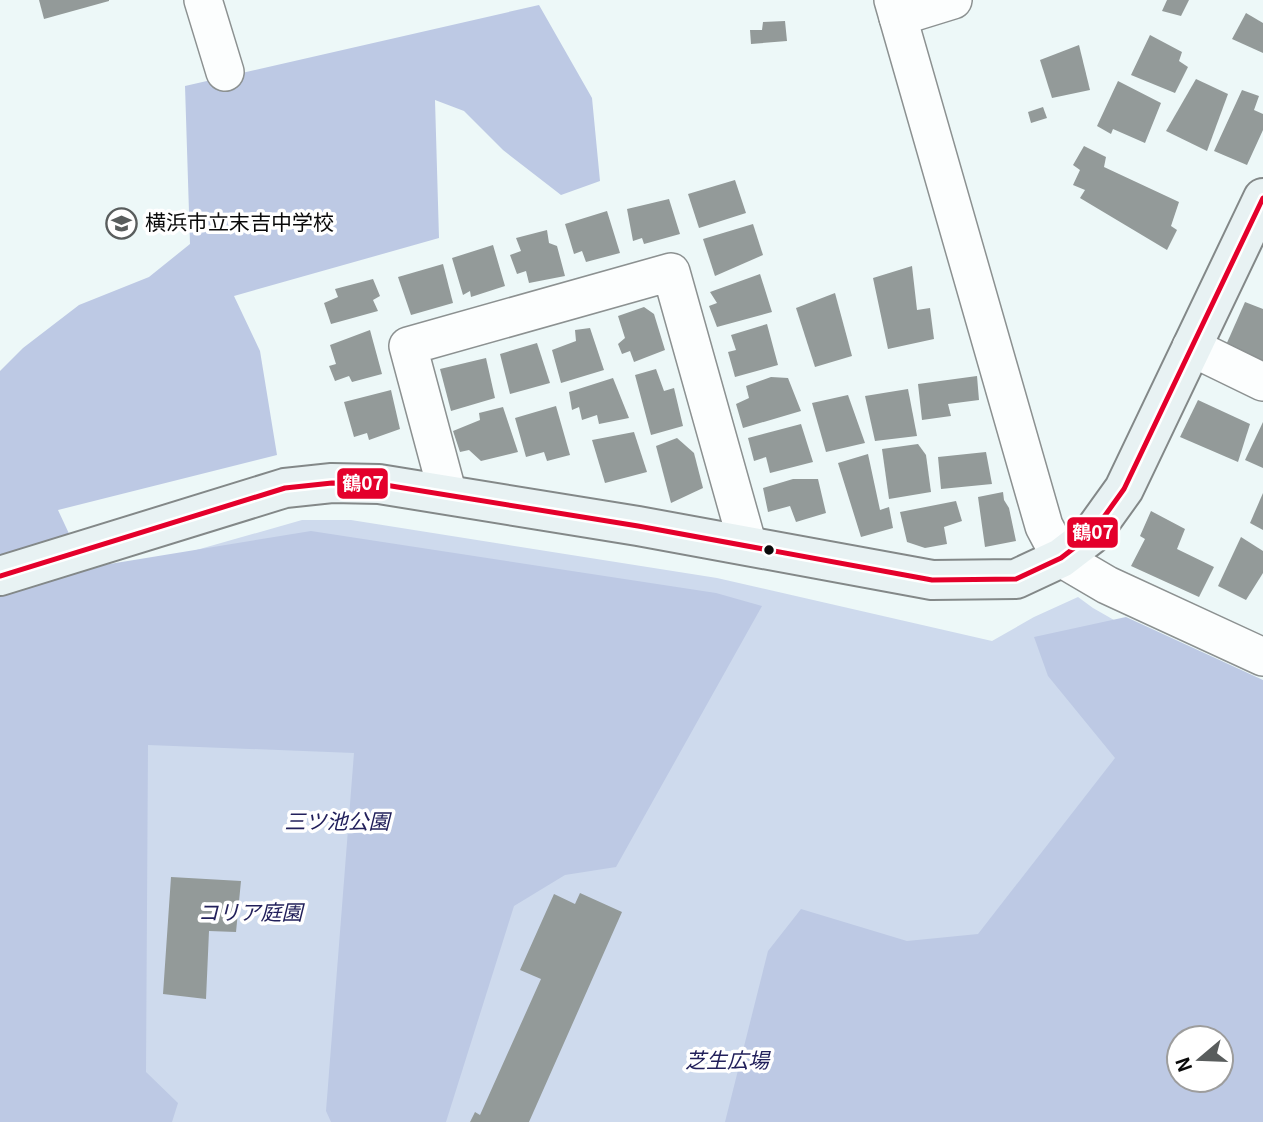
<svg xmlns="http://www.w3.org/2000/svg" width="1263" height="1122" font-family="Georgia,'Noto Sans JP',serif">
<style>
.green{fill:#cedaed;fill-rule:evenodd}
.forest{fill:#bdc9e4;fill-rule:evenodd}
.building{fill:#939a99}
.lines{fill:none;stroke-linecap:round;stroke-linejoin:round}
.street-casing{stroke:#8c9191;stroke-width:40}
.secondary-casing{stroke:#838888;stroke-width:42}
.street{stroke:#fcfefe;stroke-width:37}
.secondary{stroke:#e8f2f3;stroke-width:38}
.bus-1-casing{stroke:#fff;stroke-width:10}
.bus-1{stroke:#e4002b;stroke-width:5}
.bus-dot{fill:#0a0a0a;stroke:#fff;stroke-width:2.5}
.labels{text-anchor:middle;stroke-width:7;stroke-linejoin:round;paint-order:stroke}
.poi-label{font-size:21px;fill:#0a0a0a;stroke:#fff;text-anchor:start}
.park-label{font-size:21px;font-style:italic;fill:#22205b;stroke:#fff}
.line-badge{stroke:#fff;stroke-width:2.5}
.badge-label{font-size:19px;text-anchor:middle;font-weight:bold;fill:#fff}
</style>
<rect width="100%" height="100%" fill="#edf8f8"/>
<path class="green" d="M302,520H351L717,578L992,641L1034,617L1078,597L1093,608L1121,624L1263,1122H0V606ZM1179,1038H1221V1080H1179Z"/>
<g class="forest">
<path d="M539,5L592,98L600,181L561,195L503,150L464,111L435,100L439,238L234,296L260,351L277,455L58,510L85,568L311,531L716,593L762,606L616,867L565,875L514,906L446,1122H331L326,1111L354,753L148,745L146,1072L178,1103L172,1122H0V371L23,348L79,305L149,277L190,244L185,86Z"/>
<path d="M1126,617L1263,680V1122H725L768,951L801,909L907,941L978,934L1115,758L1048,676L1034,637ZM1221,1038V1080H1179V1038Z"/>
</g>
<g class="building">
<path d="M39,0H109V1L44,19Z"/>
<path d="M1167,0H1189L1181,16L1162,11Z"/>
<path d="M1246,13L1263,23V53L1232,39Z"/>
<path d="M785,21L787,41L751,44L750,30H762L763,22Z"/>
<path d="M1150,35L1182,52L1179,61L1188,67L1175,93L1131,75Z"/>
<path d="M1079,45L1090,90L1052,98L1040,60Z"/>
<path d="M1196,79L1228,94L1207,151L1166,131Z"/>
<path d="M1118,81L1161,103L1145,143L1113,129L1111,134L1097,126Z"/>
<path d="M1242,90L1259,96L1254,110L1263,114V130L1247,165L1214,151Z"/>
<path d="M1043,107L1047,118L1031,123L1028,112Z"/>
<path d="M1084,146L1106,157L1104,167L1179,202L1171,226L1177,230L1167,250L1080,198L1085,190L1073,185L1080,170L1073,165Z"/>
<path d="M735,180L746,213L699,228L688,194Z"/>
<path d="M669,199L680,234L644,244L642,238L633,241L627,209Z"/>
<path d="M607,211L620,253L586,262L582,251L574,254L565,224Z"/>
<path d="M753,224L763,255L715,276L703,239Z"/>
<path d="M547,230L549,243L557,246L565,276L529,283L526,271L517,274L510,255L521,251L516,238Z"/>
<path d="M493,245L505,286L471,297L470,291L463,295L452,258Z"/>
<path d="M443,264L453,303L411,315L398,277Z"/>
<path d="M912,266L917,310L930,308L934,339L888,349L873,278Z"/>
<path d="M760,274L772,312L717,327L709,306L717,303L710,292Z"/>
<path d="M373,279L380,296L373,300L378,311L331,324L324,303L338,297L335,289Z"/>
<path d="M835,293L852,356L815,367L796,308Z"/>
<path d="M1245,302L1263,309V362L1226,345Z"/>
<path d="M644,307L654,314L665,350L634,362L630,351L622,354L618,344L625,338L618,316Z"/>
<path d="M767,324L778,365L735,377L728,352L736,350L731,335Z"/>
<path d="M590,328L604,370L561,383L552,350L576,341L575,330Z"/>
<path d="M370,330L382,374L352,382L349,376L335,381L329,366L336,364L330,345Z"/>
<path d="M537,343L550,383L510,394L500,354Z"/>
<path d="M486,358L495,398L451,411L440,369Z"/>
<path d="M656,369L664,391L674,388L683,426L651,435L635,375Z"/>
<path d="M977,376L979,400L948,404L951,416L922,420L918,384Z"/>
<path d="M771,377L788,378L801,411L743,428L736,404L749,398L746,386Z"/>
<path d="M613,378L629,418L599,424L597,415L582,420L579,407L572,410L569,392Z"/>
<path d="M908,389L917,436L875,441L865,396Z"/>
<path d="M391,390L400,429L369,440L367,433L354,437L344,402Z"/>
<path d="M848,395L865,443L826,452L812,403Z"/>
<path d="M1198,400L1250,424L1238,462L1180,437Z"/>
<path d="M556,406L570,455L547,461L544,452L526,457L515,418Z"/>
<path d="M503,407L518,452L481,461L469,450L460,452L453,431L480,420L479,413Z"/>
<path d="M1263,422V468L1245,460Z"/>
<path d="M801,424L813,462L770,473L766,457L754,461L748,438Z"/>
<path d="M634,432L647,472L605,483L592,440Z"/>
<path d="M677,438L694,453L703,488L671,503L656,446Z"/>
<path d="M918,444L926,455L931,492L889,499L882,449Z"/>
<path d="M986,452L992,484L941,489L938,457Z"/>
<path d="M868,454L880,510L889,507L893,528L861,537L838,463Z"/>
<path d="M793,479H818L826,513L796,522L790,506L768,512L763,488Z"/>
<path d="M1003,492L1004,500L1009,508L1016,541L985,547L978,497Z"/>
<path d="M1263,493V530L1250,523Z"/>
<path d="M956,501L962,521L944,527L947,544L925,548L907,542L900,512Z"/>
<path d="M1151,511L1185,529L1177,549L1214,567L1199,597L1131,566L1145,539L1140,536Z"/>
<path d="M1241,537L1263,551V573L1246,600L1218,586Z"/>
<path d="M171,877L241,881L236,932L209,931L206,999L163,994Z"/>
<path d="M580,893L622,912L529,1122H470L475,1112L480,1115L541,979L520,970L554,894L575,904Z"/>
</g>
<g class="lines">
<defs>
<g id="street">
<path d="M203,0L225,72"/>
<path d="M893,0L1044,526L1061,558L1107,585L1263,657"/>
<path d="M898,17L953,0"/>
<path d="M1191,347L1263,382"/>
<path d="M448,495L408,346L671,272L748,546"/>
</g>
<path id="secondary" d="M0,576L285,488L332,483L379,484L638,526L932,580L1016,579L1061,558L1091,535L1124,489L1263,198"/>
</defs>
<use href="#street" class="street-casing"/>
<use href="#secondary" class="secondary-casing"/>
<use href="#street" class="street"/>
<use href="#secondary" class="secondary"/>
<defs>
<path id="bus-1" d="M0,576L285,488L332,483L379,484L638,526L932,580L1016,579L1061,558L1091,535L1124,489L1263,198"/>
</defs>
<use href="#bus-1" class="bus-1-casing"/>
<use href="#bus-1" class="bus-1"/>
</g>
<defs>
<symbol id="school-ring" viewBox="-11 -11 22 22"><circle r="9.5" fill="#fff" stroke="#595d5d" stroke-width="1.5"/><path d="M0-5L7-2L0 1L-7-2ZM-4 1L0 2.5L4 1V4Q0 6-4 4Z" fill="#595d5d"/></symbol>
</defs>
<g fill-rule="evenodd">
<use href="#school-ring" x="104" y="206" width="35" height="35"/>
</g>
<circle class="bus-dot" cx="769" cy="550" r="6"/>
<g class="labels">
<g class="poi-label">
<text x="145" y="230">横浜市立末吉中学校</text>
</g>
<g class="park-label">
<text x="337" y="829">三ツ池公園</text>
<text x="250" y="920">コリア庭園</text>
<text x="727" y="1068">芝生広場</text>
</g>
</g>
<g class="line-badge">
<rect x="336" y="467" width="53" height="33" rx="7" fill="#e4002b"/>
<rect x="1066" y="516" width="53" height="33" rx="7" fill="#e4002b"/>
</g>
<g class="badge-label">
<text x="363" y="490">鶴07</text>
<text x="1093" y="539">鶴07</text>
</g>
<g transform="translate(1200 1059) rotate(251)"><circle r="33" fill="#ffffff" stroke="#9d9d9d" stroke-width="2"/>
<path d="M0-5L12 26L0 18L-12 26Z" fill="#595d5d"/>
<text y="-10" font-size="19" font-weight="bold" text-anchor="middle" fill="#0a0a0a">N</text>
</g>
</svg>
